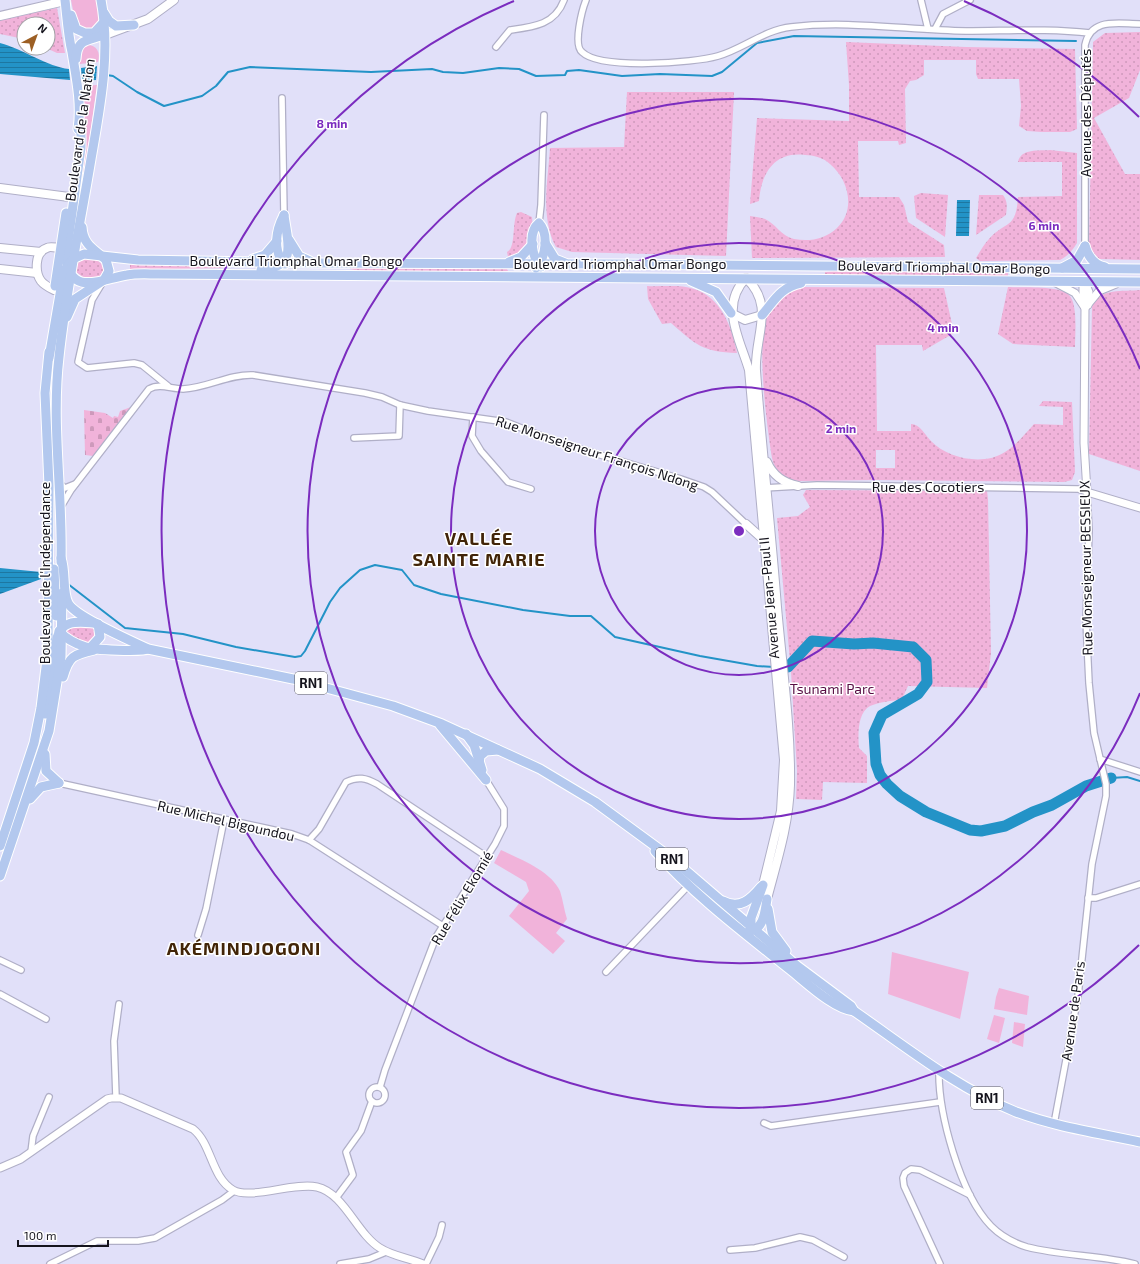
<svg xmlns="http://www.w3.org/2000/svg" width="1140" height="1264" font-family="'Exo 2',sans-serif">
<style>
.grass{fill:url(#grass-dots);fill-rule:evenodd}
.cemetery{fill:url(#cemetery-stones)}
.garden{fill:#f1b3da}
.water{fill:url(#water-rules)}
.lines{fill:none;stroke-linecap:round;stroke-linejoin:round}
.stream{stroke:#2393c7;stroke-width:2}
.river{stroke:#2393c7;stroke-width:11}
.minor-casing{stroke:#b0afc7;stroke-width:8}
.tertiary-casing{stroke:#b0afc7;stroke-width:9}
.secondary-casing{stroke:#b0afc7;stroke-width:10}
.primary-casing{stroke:#fff;stroke-width:11}
.minor{stroke:#fff;stroke-width:5.5}
.tertiary{stroke:#fff;stroke-width:7}
.secondary{stroke:#fff;stroke-width:8}
.primary{stroke:#b3c8ee;stroke-width:9}
.ring{fill:none;stroke:#7b2cbf;stroke-width:2}
.labels{text-anchor:middle;stroke-width:3;stroke-linejoin:round;paint-order:stroke}
.shield{fill:#fff;stroke:#5b5a61;stroke-width:1}
.shield-label{font-size:13px;font-weight:bold;fill:#15141d}
.street-label{font-size:14px;fill:#15141d;stroke:#fff}
.park-label{font-size:14px;fill:#580e45;stroke:#fff}
.district-label{font-size:18px;font-weight:bold;letter-spacing:1px;fill:#422508;stroke:#fff}
.centre{fill:#7b2cbf;stroke:#fff;stroke-width:2}
.ring-label{font-size:12px;text-anchor:middle;font-weight:bold;fill:#7b2cbf;stroke:#fff;stroke-width:3;stroke-linejoin:round;paint-order:stroke}
</style>
<defs>
<pattern id="grass-dots" width="8" height="8" patternUnits="userSpaceOnUse"><rect width="8" height="8" fill="#f1b3da"/><path d="M2 2h.1M6 6h.1" fill="none" stroke="#ce99bb" stroke-width="1.8" stroke-linecap="round"/></pattern>
<pattern id="cemetery-stones" width="16" height="16" patternUnits="userSpaceOnUse"><rect width="16" height="16" fill="#f1b3da"/><path d="M2 7V4a2 2 0 0 1 4 0v3zM10 15v-3a2 2 0 0 1 4 0v3z" fill="#ce99bb"/></pattern>
<pattern id="water-rules" width="6" height="5" patternUnits="userSpaceOnUse"><rect width="6" height="5" fill="#2393c7"/><path d="M0 2.5h6" fill="none" stroke="#1d77a1"/></pattern>
</defs>
<rect width="100%" height="100%" fill="#e1e0f9"/>
<g class="grass">
<path d="M57,8L65,53H57L46,48H48V24H24V39L0,34V19Z"/>
<path d="M1140,32V70L1129,98L1094,118L1125,174H1140V260L1099,259L1089,247L1093,42L1105,33Z"/>
<path d="M846,42L966,47L1075,49L1077,129L1070,132H1042L1027,131L1019,126L1021,106L1019,79H978L976,74V60H924V75L916,80L910,81L905,89L906,143L899,145L898,141H858L859,197H899L904,205L908,222L944,245L945,257L752,258L750,216C754,217 760,217 765,219C775,223 781,236 794,239C810,242 825,239 837,228C856,210 849,180 830,164C824,158 813,155 805,155C774,151 761,174 759,201L750,204L757,118L849,121V85Z"/>
<path d="M627,92H734L726,256L572,252L556,247C540,217 548,180 550,148L624,147Z"/>
<path d="M1050,150L1077,153V243C1072,251 1069,255 1060,260L980,261L976,258C980,252 984,244 989,239C1006,220 1016,230 1018,197L1062,196V162H1018C1021,148 1039,151 1050,150Z"/>
<path d="M921,193L948,195L945,237L916,218L914,196Z"/>
<path d="M979,195H1003C1008,202 1007,207 1006,215L976,235Z"/>
<path d="M521,212L532,217C534,232 526,257 508,257L507,252C516,248 512,223 517,213Z"/>
<path d="M87,259L97,260L103,265L104,272L99,278L83,277L76,272L77,262Z"/>
<path d="M130,265H224L223,268L130,270Z"/>
<path d="M350,268L507,269L508,271L479,273L364,272L350,269Z"/>
<path d="M834,271L1008,273V278L825,276V272Z"/>
<path d="M647,286C661,287 680,284 694,289C721,297 732,327 737,353C703,352 696,345 671,323L662,324L648,299Z"/>
<path d="M797,287L944,288L954,333L923,351L922,345H876L877,431H911V424C920,424 925,435 931,441C948,459 984,466 1005,452C1016,445 1025,434 1034,424L1063,425V407L1039,406L1043,401L1072,402L1075,472L1072,480L1064,482L876,480L799,481C785,480 775,472 772,458C767,425 756,346 767,316C772,302 785,293 797,287ZM876,450H895V468H876Z"/>
<path d="M1008,287C1022,288 1060,285 1069,295C1078,304 1075,334 1075,347L1013,344L998,334Z"/>
<path d="M1140,290V471L1089,454L1092,307C1099,287 1124,292 1140,290Z"/>
<path d="M806,490L987,491L988,499L991,653L987,688L908,686L902,699C892,701 879,702 870,706C857,713 858,736 859,748L867,756V783L823,782L822,800L796,799L797,771L791,672L777,518L798,516L810,507L803,495Z"/>
<path d="M68,626L93,627L97,636L89,645L66,634V629Z"/>
</g>
<path class="cemetery" d="M131,407L93,456L85,455L84,410L105,413L113,418L114,416L118,417L120,411Z"/>
<g class="garden">
<path d="M71,0H97C100,16 103,19 90,31L76,25Z"/>
<path d="M85,45C96,44 101,51 98,62L80,64L79,51Z"/>
<path d="M97,85L84,177L82,175L85,127L82,86Z"/>
<path d="M501,850C520,859 551,871 560,891C563,900 564,910 567,919L556,933L565,941L553,954L509,916L529,891L526,882L494,863Z"/>
<path d="M892,952L969,972L960,1019L888,994Z"/>
<path d="M999,988L1029,996L1027,1015L994,1009L996,997Z"/>
<path d="M994,1015L1005,1018L999,1043L987,1039Z"/>
<path d="M1014,1022L1025,1024L1023,1047L1012,1043Z"/>
</g>
<g class="water">
<path d="M0,43C23,49 48,67 69,69L70,80L0,74Z"/>
<path d="M97,66L96,80L82,81L81,68Z"/>
<path d="M957,200H970L969,236H956Z"/>
<path d="M0,568L41,572V579L0,594Z"/>
</g>
<g class="lines">
<g class="stream">
<path d="M107,75L113,76L137,92L164,106L202,96L216,86L228,72L250,67L371,72L432,69L443,72L463,73L499,68L519,69L536,76L565,75L567,71L579,70L622,76L660,74L712,76L722,72L757,43L794,36L1076,41"/>
<path d="M68,584L125,628L183,634L236,647L295,657L301,656L305,651L330,602L340,588L360,570L375,565L402,570L414,585L441,594L523,610L570,616H591L615,637L700,656L757,666L774,667"/>
<path d="M1111,778L1127,777L1140,781"/>
</g>
<path class="river" d="M788,667L812,641L854,644L873,643L913,647L926,660L927,682L918,694L882,715L874,733L876,764L880,775L887,784L900,796L926,812L970,830L981,831L1005,826L1033,812L1052,805L1086,786L1111,778"/>
<defs>
<g id="minor">
<path d="M586,0C582,10 573,45 582,52C600,70 694,63 718,56C743,49 764,30 791,27C849,20 907,30 966,31C1007,31 1048,28 1090,33"/>
<path d="M921,0L928,29"/>
<path d="M935,29L943,14L970,0"/>
<path d="M496,47L510,30C533,27 555,25 564,0"/>
<path d="M282,98L284,215"/>
<path d="M539,223L541,205L544,115"/>
<path d="M1085,246V45C1091,17 1118,24 1140,24"/>
<path d="M101,285L92,300L78,362L87,368L134,363L142,365L168,386"/>
<path d="M473,417L472,436L481,451L508,482L531,489"/>
<path d="M354,438L399,436L400,405"/>
<path d="M59,483L65,488L75,484"/>
<path d="M764,488L817,485L1078,489L1087,492L1089,531L1086,620L1089,683L1094,733L1106,784V796L1092,864L1078,996L1054,1124"/>
<path d="M62,505L71,490L149,389C160,383 171,389 183,389C207,388 229,374 253,375L365,393L382,397L400,405L428,411L506,422L557,442L681,479L704,487L712,492L746,524"/>
<path d="M1100,759L1140,772"/>
<path d="M59,783L292,834L309,840L443,926"/>
<path d="M309,840L319,829L346,782C358,776 366,778 377,784L487,857"/>
<path d="M1088,898H1096L1140,884"/>
<path d="M198,935L206,909L224,820"/>
<path d="M0,960L21,970"/>
<path d="M606,972L690,884"/>
<path d="M0,994L46,1019"/>
<path d="M939,1070C938,1113 960,1194 991,1226C1000,1235 1014,1243 1027,1247C1062,1256 1100,1255 1135,1264"/>
<circle cx="377" cy="1095" r="8"/>
<path d="M380,1087L385,1070L436,937L495,844L504,826V809L486,780"/>
<path d="M116,1097L114,1041L119,1004"/>
<path d="M764,1123L771,1126L940,1102"/>
<path d="M31,1152L33,1136L49,1097"/>
<path d="M336,1198L353,1175L346,1152L361,1131L372,1101"/>
<path d="M730,1250L755,1248L800,1237L813,1240L844,1257"/>
<path d="M50,1264L97,1241H138L155,1238L222,1200L234,1191"/>
<path d="M340,1264L369,1259L386,1252"/>
<path d="M426,1264L439,1237L442,1225"/>
<path d="M940,1264L904,1186L903,1178L905,1173L911,1169L920,1170L970,1195"/>
</g>
<g id="tertiary">
<path d="M1085,282L1089,292L1088,305"/>
<path d="M1056,283L1075,293L1085,308L1084,443L1087,492L1140,508"/>
<path d="M1083,303V286L1085,282"/>
<path d="M1085,308L1099,291L1116,284"/>
<path d="M0,1168L21,1159L107,1099L111,1098H121L193,1129C212,1144 211,1177 233,1190C250,1200 294,1182 317,1187C344,1193 357,1234 380,1248C392,1256 409,1258 423,1264"/>
</g>
<g id="secondary">
<path d="M0,16L65,1"/>
<path d="M105,35L148,19L174,0"/>
<path d="M0,188L69,197"/>
<path d="M0,248L41,252"/>
<path d="M0,269L37,273"/>
<path d="M54,290C50,288 44,285 41,281C35,273 34,252 47,248C50,246 56,248 60,248"/>
<path d="M731,313L745,320L762,315"/>
<path d="M767,462C773,476 784,483 798,486"/>
<path d="M746,524L765,541"/>
<path d="M763,885L781,811L784,760L749,370C740,339 719,306 746,278C776,306 754,336 756,371C762,450 771,529 777,607C782,666 791,726 790,785C789,824 777,861 767,899"/>
</g>
<g id="primary">
<path d="M65,0C67,17 68,35 72,52C76,77 82,104 78,129"/>
<path d="M104,13L109,21L116,26L134,25"/>
<path d="M71,15L76,29L85,33H94L104,22"/>
<path d="M76,59C77,40 85,41 101,36"/>
<path d="M79,125L81,132V148L66,256C69,298 102,279 127,275C137,273 148,274 158,274L1140,282"/>
<path d="M284,215C276,230 272,251 285,264"/>
<path d="M289,240L299,256L310,261"/>
<path d="M545,243L555,259L565,263"/>
<path d="M1085,246C1088,256 1094,265 1105,267"/>
<path d="M253,259L265,255L277,241"/>
<path d="M509,262L521,257L533,244"/>
<path d="M536,268C546,257 549,234 539,223C527,233 532,257 541,267"/>
<path d="M1062,268L1077,260L1085,246"/>
<path d="M261,270C299,267 287,241 284,215"/>
<path d="M691,281L716,292L731,313"/>
<path d="M55,286L66,213"/>
<path d="M762,315C774,301 781,287 801,283"/>
<path d="M67,317L75,299L104,280L109,271L106,260C94,249 83,245 82,227"/>
<path d="M49,358L64,271L73,259L84,254L138,260L317,263L617,264L1140,269"/>
<path d="M61,558C66,572 62,591 68,603C75,617 132,641 148,649L293,679L393,706L442,724L540,769L595,802L670,857L796,965L851,1006L854,1011C906,1047 957,1088 1016,1112C1056,1127 1099,1133 1140,1142"/>
<path d="M61,562C63,493 51,425 59,357C66,290 80,225 91,159C100,107 111,52 101,0"/>
<path d="M54,569L56,616"/>
<path d="M59,631C66,639 76,644 86,647C93,650 142,652 148,649"/>
<path d="M90,648L100,637L98,624"/>
<path d="M63,677C69,656 73,655 94,650"/>
<path d="M45,714L57,638C62,619 78,622 95,623"/>
<path d="M440,725L486,780"/>
<path d="M466,734L474,745L482,770"/>
<path d="M45,754L46,771L59,783"/>
<path d="M479,765L480,756L486,751L498,750"/>
<path d="M30,799L41,787L59,783"/>
<path d="M0,846L34,743L41,708L48,651L49,486L45,393L49,352"/>
<path d="M655,851C694,895 743,932 788,968C805,981 833,1009 854,1011"/>
<path d="M0,876L49,731L61,657L62,593"/>
<path d="M723,901C740,910 751,899 761,887"/>
<path d="M768,909L772,932L786,951"/>
<path d="M751,930V918L763,885"/>
<path d="M749,931C764,930 765,911 767,899"/>
</g>
</defs>
<use href="#minor" class="minor-casing"/>
<use href="#tertiary" class="tertiary-casing"/>
<use href="#secondary" class="secondary-casing"/>
<use href="#primary" class="primary-casing"/>
<use href="#minor" class="minor"/>
<use href="#tertiary" class="tertiary"/>
<use href="#secondary" class="secondary"/>
<use href="#primary" class="primary"/>
</g>
<g class="ring">
<circle cx="739" cy="531" r="144"/>
<circle cx="739" cy="531" r="288"/>
<path d="M1140 693A432 432 0 1 1 1140 369"/>
<path d="M1139 945A576 576 0 1 1 514 1M964 1A576 576 0 0 1 1139 117"/>
</g>
<g class="labels">
<g class="shield">
<rect x="295" y="672" width="32" height="22" rx="3"/>
<rect x="656" y="848" width="32" height="22" rx="3"/>
<rect x="971" y="1087" width="32" height="22" rx="3"/>
</g>
<g class="shield-label">
<text x="311" y="688">RN1</text>
<text x="672" y="864">RN1</text>
<text x="987" y="1103">RN1</text>
</g>
<g class="street-label">
<text transform="translate(1086 113) rotate(-90)" y="5">Avenue des Députés</text>
<text transform="translate(80 130) rotate(-82)" y="5">Boulevard de la Nation</text>
<text x="296" y="266">Boulevard Triomphal Omar Bongo</text>
<text x="620" y="269">Boulevard Triomphal Omar Bongo</text>
<text transform="translate(944 267) rotate(1)" y="5">Boulevard Triomphal Omar Bongo</text>
<text transform="translate(597 453) rotate(18)" y="5">Rue Monseigneur François Ndong</text>
<text x="928" y="492">Rue des Cocotiers</text>
<text transform="translate(1086 568) rotate(-91)" y="5">Rue Monseigneur BESSIEUX</text>
<text transform="translate(45 573) rotate(-90)" y="5">Boulevard de l'Indépendance</text>
<text transform="translate(769 598) rotate(-95)" y="5">Avenue Jean-Paul II</text>
<text transform="translate(226 821) rotate(13)" y="5">Rue Michel Bigoundou</text>
<text transform="translate(462 898) rotate(-59)" y="5">Rue Félix Ekomié</text>
<text transform="translate(1073 1011) rotate(-82)" y="5">Avenue de Paris</text>
</g>
<g class="park-label">
<text x="832" y="694">Tsunami Parc</text>
</g>
<g class="district-label">
<text x="479" y="545">VALLÉE<tspan x="479" dy="21">SAINTE MARIE</tspan></text>
<text x="244" y="955">AKÉMINDJOGONI</text>
</g>
</g>
<circle cx="739" cy="531" r="6" class="centre"/>
<g class="ring-label">
<text x="332" y="128">8 min</text>
<text x="1044" y="230">6 min</text>
<text x="943" y="332">4 min</text>
<text x="841" y="433">2 min</text>
</g>
<g transform="translate(36 36) rotate(41)"><circle r="19" fill="#ffffff" stroke="#a1a1a5"/>
<path d="M0-3L7 15L0 10L-7 15Z" fill="#9c5f24"/>
<text y="-6" font-size="11" font-weight="bold" text-anchor="middle" fill="#15141d">N</text>
</g>
<path d="M18 1240v6h90v-6" fill="none" stroke="#15141d" stroke-width="2"/>
<text x="24" y="1240" font-size="12" fill="#15141d" stroke="#ffffff" stroke-width="3" paint-order="stroke">100 m</text>
</svg>
